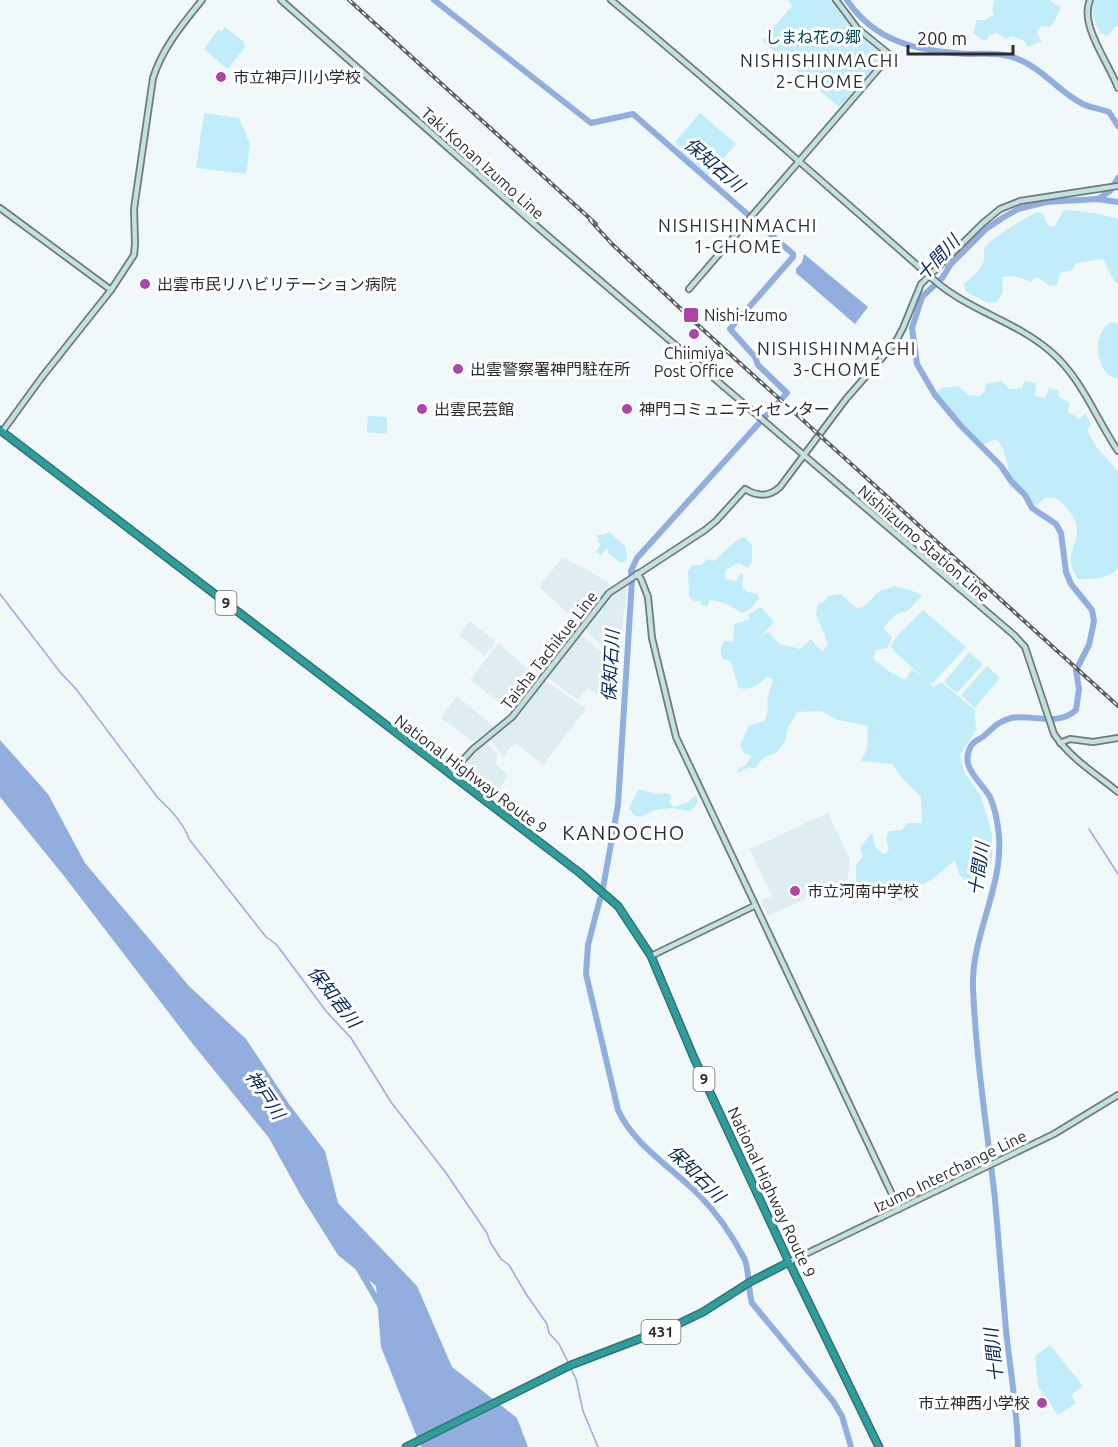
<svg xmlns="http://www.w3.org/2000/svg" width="1118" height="1447" font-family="Ubuntu,'Noto Sans JP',sans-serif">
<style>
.built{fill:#ddedf1}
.green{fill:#c0edf9}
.water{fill:#92aedf}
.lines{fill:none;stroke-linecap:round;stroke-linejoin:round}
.stream{stroke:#92aedf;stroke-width:1.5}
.river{stroke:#92aedf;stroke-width:6}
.secondary-casing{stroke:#72797b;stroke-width:8}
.highway-casing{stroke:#2e7574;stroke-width:9}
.secondary{stroke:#c1e2e1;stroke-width:4.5}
.highway{stroke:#309d9b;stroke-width:6}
.rail-casing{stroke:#5b5e5f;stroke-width:4}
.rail{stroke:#fff;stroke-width:1.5;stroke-dasharray:4.5;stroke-linecap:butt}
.poi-dot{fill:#ac45a9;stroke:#fff;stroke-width:2}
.labels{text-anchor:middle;stroke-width:6;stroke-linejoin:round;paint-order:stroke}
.shield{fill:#fff;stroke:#6a6b6c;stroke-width:1.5}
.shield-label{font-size:15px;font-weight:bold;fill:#2a2c2d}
.park-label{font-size:16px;fill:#004653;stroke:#fff}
.poi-label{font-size:16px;fill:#2a2c2d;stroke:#fff;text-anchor:start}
.street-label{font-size:16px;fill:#2a2c2d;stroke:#fff}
.neighbourhood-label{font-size:18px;letter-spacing:1.5px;fill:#2b3032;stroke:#fff}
.water-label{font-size:18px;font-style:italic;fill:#07275f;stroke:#fff}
.quarter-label{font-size:20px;letter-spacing:1.5px;fill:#2b3032;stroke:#fff}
</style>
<rect width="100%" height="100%" fill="#f0f8fa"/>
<g class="built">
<path d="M562,558L588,570L610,584L579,623L539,587Z"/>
<path d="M627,583L626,607L624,608L620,659L618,661L582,627L614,591Z"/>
<path d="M469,621L496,642L485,656L459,635Z"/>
<path d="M579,633L619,667L598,695L588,688L578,700L547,677Z"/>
<path d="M498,643L539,678L512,712L470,680Z"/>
<path d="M543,681H546L586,709L543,765L515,743L502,757L501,753L489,740L508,724Z"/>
<path d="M457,696L494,727L473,742L441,718Z"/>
<path d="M486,742L497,754L496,765L508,775L499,790L495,803L459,774L458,771Z"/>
<path d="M828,813L850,859L848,879L768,916L761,901L772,896L750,849Z"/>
</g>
<g class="green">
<path d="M788,0H831C844,22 862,38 883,53L884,59L839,107L762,41L792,6Z"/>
<path d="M995,0H1049L1061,7L1054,22L1050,27L1041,26L1037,32L1039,38L1042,41L1028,47L1023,40L1011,36L1006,39L997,33L989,35L987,40H983L973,33L977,20H985L994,15L992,8Z"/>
<path d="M1094,0H1118V27H1115L1108,36L1100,33C1095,22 1089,12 1094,0Z"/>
<path d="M225,27L243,41L245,47L229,68H226L204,49L218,30L221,31Z"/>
<path d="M204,113L239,118L250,144L246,174L196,168Z"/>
<path d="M700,113L736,144L708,176L680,152L682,149L675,142Z"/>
<path d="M1069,210L1095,213L1118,219V284L1114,281L1103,259L1076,263L1072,270L1060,273L1057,285L1050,286L1037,277L1030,282C1020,277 1013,275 1002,277L1003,292L997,302L988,303L966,292L964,284C970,278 979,272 983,263C985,259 983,254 984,249C987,240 1028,216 1038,212L1043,214L1046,222L1051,227L1055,226L1063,211Z"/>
<path d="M1112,322L1118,324V379C1094,375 1091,331 1112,322Z"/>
<path d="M1001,381L1010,389L1022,388L1024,381L1036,383L1035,396L1045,398L1049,388L1059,391L1058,396L1069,403L1068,412L1080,419L1085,413L1091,424L1087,430L1097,448L1118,471V568C1110,579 1090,579 1078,579C1062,556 1077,549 1077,529C1077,520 1064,501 1055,498C1052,497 1049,498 1046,497L1037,505L1032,504L1009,486C1009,469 1008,452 996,439L979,446L958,426L935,398L937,392L942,388L958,386L969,395L980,396L985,391L986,384Z"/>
<path d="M368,416L387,417V434L367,432Z"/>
<path d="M609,532L626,547L627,560L621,563L609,554L607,548L601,555L596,552L601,544L597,542L599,539L596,535H602Z"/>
<path d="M744,537L752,545V562L748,568L738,563L726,570L725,579L736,581L741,573L743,575L742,588L748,592L757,594L759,599L750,609L742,613L725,603L710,600L707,606L701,605L700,601H694L689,596L688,571L692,565H701L708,559L714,561L737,540Z"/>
<path d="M894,586L910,590L922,595L909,610L895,615L883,628L892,637L887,648L876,650L873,658L887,670L905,680L912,669L934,687L941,682L975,710L976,730L960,755L964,772L981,796L992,834V860L987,875L977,881H965L959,874L955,860C938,874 931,884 908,889V901C884,901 877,888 856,883V865L863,856L860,848L870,834L873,835C874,846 875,851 886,854L889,849L886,839L889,831L902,830L907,823H922L921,797L903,779L892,764L861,761L867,749L868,726L838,720L821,711L798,712L788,727L785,742L777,752L763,758L755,769L749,767L738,773V769L745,765L752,756L744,753L740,745L749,725L765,721L768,709L767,700L773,679L767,677C759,684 750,691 739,688L730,661L723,659C720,652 719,647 725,641L733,642L734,624L750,619L748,615L761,607L774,622L762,635L768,632L780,644L800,649L811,639L817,647L823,651L828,644L816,614L818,604L825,601L828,596L841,594L857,609L866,605L878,592Z"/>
<path d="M923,610L966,647L933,683H929L893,650L891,645L896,637Z"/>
<path d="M969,652L983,664L957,693L944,682Z"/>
<path d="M987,666L1000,678L975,708L961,695Z"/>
<path d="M639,789L655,794L668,793L671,796L669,802L674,807L688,802L696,795L698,802L693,809L689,811L671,808L655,810L641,817L635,816L629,808Z"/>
<path d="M1050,1345L1083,1386L1071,1395L1076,1403L1058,1415L1038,1386L1035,1356Z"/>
</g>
<g class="water">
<path d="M804,254L868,307L855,324L796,273V269L802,262Z"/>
<path d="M0,740L48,794L85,863L189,986L246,1039L289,1104L325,1151L338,1203L417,1286L452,1367L517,1418L528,1447H421L381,1347L376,1286L338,1255L301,1196L269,1138L192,1043L64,876L0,797Z"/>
</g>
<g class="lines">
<g class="stream">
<path d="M0,594L60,672L76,689L158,798C170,809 184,823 189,839L266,937L276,944L326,1011L351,1038L391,1102L446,1173L487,1233L490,1242L501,1259L509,1265L526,1294L547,1324L549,1333L559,1344L569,1364"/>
<path d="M1089,829L1118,874"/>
<path d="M571,1369L576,1379L583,1411L598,1447"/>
</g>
<g class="river">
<path d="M434,0L591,123L633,114L793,254V257L730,329L755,357L758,365L787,393L764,418"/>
<path d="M847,0C876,43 918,51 968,54C985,54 1002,52 1018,59C1043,69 1060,93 1083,104C1091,108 1101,109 1109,112L1118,126"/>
<path d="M1098,199L1110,191L1118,178"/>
<path d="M603,888L618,805L632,580L631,571L637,558L761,421"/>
<path d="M600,899L588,945L586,974L618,1110C634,1145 671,1167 698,1194C716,1212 732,1235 744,1258C749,1266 748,1290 752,1303L833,1401L842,1416L851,1447"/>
<path d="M359,1269L381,1307"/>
<path d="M1018,1447C1017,1408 1010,1369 1006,1330C1002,1286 999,1243 995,1199C987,1129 976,1059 973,988C971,936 1003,888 999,837C998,825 995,808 990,797C980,780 959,767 971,746C974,740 980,740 985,735C993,728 999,721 1011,718C1033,714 1057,727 1076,710L1079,689L1076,670L1089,645L1094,621L1092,610L1071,584L1066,572L1061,533L1056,524L1032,508L1025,495L1011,481L1001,466L961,426L935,395L917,364L912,328L922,297L943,277L950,265L986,229L1004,217L1018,209L1046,202L1097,199L1118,202"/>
</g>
<defs>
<g id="secondary">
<path d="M281,0L541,230L1014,635L1025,647L1054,734C1070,758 1096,774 1118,792"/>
<path d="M611,0C721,91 827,186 934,280C968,310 1015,321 1050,351C1082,378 1095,417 1118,451"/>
<path d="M1090,0C1079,25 1109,63 1118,88"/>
<path d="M0,208L111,290"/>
<path d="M689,289L887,59L889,54L857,28L836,0"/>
<path d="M2,432L42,377L111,290L134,255L135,244L134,209L153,78C163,47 182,25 202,0"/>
<path d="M637,574L641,579L648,597L652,638L676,737L899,1209"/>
<path d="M1060,743L1070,739L1093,742L1118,738"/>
<path d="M450,774L473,749L512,717L609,593L705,530L716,521L745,489C758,497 769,497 780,487L846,399L895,343L903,328L921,284L983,223L1000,209L1020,201L1118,186"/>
<path d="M651,956L754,906"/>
<path d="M789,1262L1054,1134L1118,1095"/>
</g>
<g id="highway">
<path d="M0,430L580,873L618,906L651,956L694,1058L789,1262L879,1447"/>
<path d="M406,1447L571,1365L676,1325L703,1312L750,1282L789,1262"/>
</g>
</defs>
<use href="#secondary" class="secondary-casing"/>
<use href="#highway" class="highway-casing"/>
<use href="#secondary" class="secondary"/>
<use href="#highway" class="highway"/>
<defs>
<g id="rail">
<path d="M349,0L596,224"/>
<path d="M590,220L612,244L699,326L1118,706"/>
</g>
</defs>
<use href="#rail" class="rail-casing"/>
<use href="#rail" class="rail"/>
</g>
<g class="poi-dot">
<circle cx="221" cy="77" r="6"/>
<circle cx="145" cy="284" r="6"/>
<rect x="683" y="307" width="16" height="16" rx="3"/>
<circle cx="694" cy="334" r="6"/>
<circle cx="458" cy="369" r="6"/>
<circle cx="422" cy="409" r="6"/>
<circle cx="627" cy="409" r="6"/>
<circle cx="795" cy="891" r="6"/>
<circle cx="1042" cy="1403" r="6"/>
</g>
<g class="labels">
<g class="shield">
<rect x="215.5" y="591" width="21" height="24" rx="4.5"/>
<rect x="693.5" y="1067" width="21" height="24" rx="4.5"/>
<rect x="641.5" y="1320" width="39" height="24" rx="4.5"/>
</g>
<g class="shield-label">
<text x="226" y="608">9</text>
<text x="704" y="1084">9</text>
<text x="661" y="1337">431</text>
</g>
<g class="park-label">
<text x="813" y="43">しまね花の郷</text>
</g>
<g class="poi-label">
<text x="233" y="83">市立神戸川小学校</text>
<text x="157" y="290">出雲市民リハビリテーション病院</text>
<text x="704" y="321">Nishi-Izumo</text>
<text x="694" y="359" text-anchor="middle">Chiimiya<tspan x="694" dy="18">Post Office</tspan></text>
<text x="470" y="375">出雲警察署神門駐在所</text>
<text x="434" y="415">出雲民芸館</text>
<text x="639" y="415">神門コミュニティセンター</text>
<text x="807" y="897">市立河南中学校</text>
<text x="1030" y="1409" text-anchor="end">市立神西小学校</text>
</g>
<g class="street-label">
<text transform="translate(483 163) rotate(42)" y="6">Taki Konan Izumo Line</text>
<text transform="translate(924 543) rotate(41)" y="6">Nishiizumo Station Line</text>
<text transform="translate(549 650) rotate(-52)" y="6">Taisha Tachikue Line</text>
<text transform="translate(471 774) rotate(37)" y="6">National Highway Route 9</text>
<text transform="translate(950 1171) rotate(-26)" y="6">Izumo Interchange Line</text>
<text transform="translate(772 1192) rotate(65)" y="6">National Highway Route 9</text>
</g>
<g class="neighbourhood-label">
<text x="820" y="67">NISHISHINMACHI<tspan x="820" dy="21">2-CHOME</tspan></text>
<text x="738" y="232">NISHISHINMACHI<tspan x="738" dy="21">1-CHOME</tspan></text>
<text x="837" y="355">NISHISHINMACHI<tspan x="837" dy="21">3-CHOME</tspan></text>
</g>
<g class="water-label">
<text transform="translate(714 165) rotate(41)" y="6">保知石川</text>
<text transform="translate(938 258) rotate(-47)" y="6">十間川</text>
<text transform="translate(611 666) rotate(-87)" y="6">保知石川</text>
<text transform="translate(979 869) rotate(-82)" y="6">十間川</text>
<text transform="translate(334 997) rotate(52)" y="6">保知君川</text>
<text transform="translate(265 1095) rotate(56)" y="6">神戸川</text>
<text transform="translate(696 1174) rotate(45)" y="6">保知石川</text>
<text transform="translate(994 1355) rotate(-96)" y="6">十間川</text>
</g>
<g class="quarter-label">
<text x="624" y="840">KANDOCHO</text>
</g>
</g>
<path d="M908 45v9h105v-9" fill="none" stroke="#2a2c2d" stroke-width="3"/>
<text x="917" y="45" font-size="18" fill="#2a2c2d" stroke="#ffffff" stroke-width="4.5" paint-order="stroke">200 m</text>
</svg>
